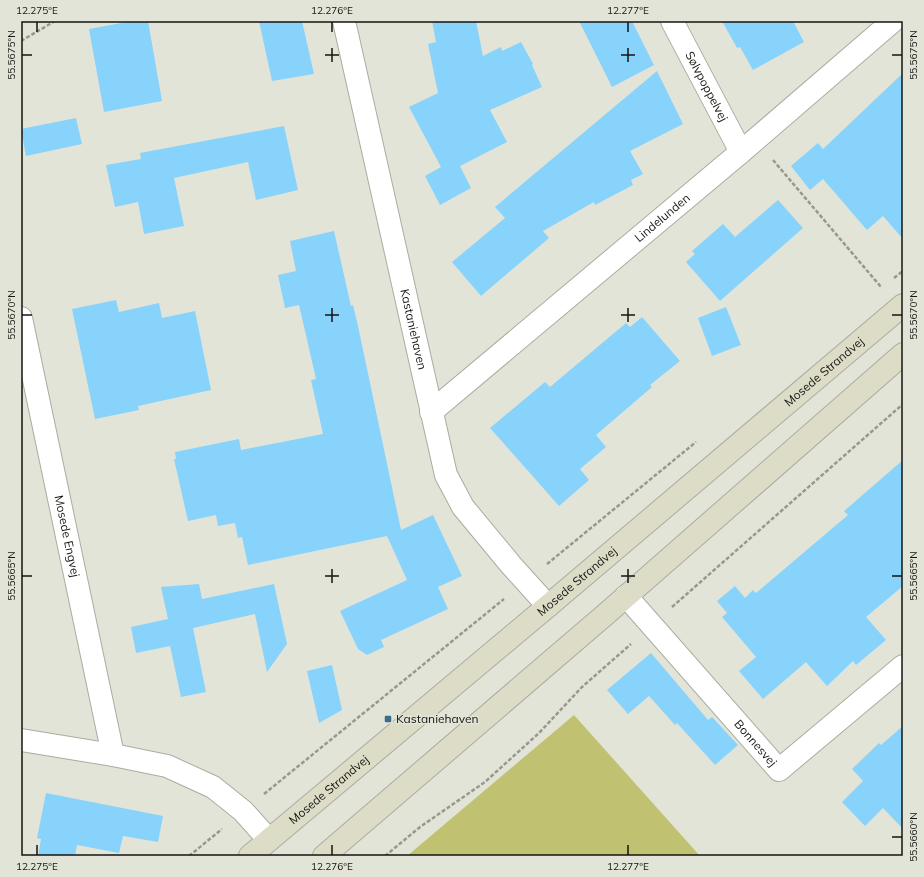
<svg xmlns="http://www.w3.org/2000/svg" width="924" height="877" font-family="Mulish,sans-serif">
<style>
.green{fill:#c1c271}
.building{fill:#87d3fc}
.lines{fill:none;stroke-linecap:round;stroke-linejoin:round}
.minor-casing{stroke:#abaca1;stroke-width:24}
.secondary-casing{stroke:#abaca1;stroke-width:24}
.path{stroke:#98988f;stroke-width:2.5;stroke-dasharray:4 2;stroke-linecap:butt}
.minor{stroke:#fff;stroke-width:22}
.secondary{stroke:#dcdcc7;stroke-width:22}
.ticks{fill:none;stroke:#151511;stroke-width:1.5}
.poi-dot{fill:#396f8b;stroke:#e3e4d8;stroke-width:1.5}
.labels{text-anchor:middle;stroke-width:3;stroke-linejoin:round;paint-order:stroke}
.street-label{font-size:12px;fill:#151511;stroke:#e3e4d8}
.poi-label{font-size:12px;fill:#151511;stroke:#e3e4d8;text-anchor:start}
.neatline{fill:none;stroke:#151511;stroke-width:1.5}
.ticks-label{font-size:10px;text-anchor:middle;fill:#151511}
</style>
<rect width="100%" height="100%" fill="#e3e4d8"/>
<path class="green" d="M574,715L700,856H407Z"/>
<g class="building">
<path d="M132,21H148L162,101L104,112L89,29Z"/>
<path d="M259,21H302L314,74L272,81Z"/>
<path d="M432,21H476L483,56L501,47L502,51L521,42L533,64L532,65L542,87L490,110L507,142L460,166L471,188L440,205L425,176L441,167L409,107L438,93L428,44L436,42Z"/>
<path d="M579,21H632L654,65L612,87Z"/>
<path d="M722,21H793L804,42L753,70L740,47L737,48Z"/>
<path d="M657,71L683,124L630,151L643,174L631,180L633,185L595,205L594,202L543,231L549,238L481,296L452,262L505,218L495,207Z"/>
<path d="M903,73V239L883,216L867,230L823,179L810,190L791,166L818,143L823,149Z"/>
<path d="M76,118L82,144L26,156L21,129Z"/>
<path d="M284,126L298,190L256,200L248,162L174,178L184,226L144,234L138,202L115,207L106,165L141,159L140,153Z"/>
<path d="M778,200L803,228L720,301L686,262L695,254L692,251L723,224L735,237Z"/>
<path d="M334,231L351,306L353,305L358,326L401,530L433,515L462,576L438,587L448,609L381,640L384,647L367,655L358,649L340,611L407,580L387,536L248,565L242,537L238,538L235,523L218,526L216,515L188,521L174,459H176L175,452L239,439L241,450L323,434L311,380L316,379L299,305L285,308L278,275L296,271L290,241Z"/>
<path d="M116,300L119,312L159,303L162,318L195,311L211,390L138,406L139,410L95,419L72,309Z"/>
<path d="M726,307L741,345L712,356L698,318Z"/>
<path d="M642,317L680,361L650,385L652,387L596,435L606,447L580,469L589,480L559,506L490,428L545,382L550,387L626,323L630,327Z"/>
<path d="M903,460V586L866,617L886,640L856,665L853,661L827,686L806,662L763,699L739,671L756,657L722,617L727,613L717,601L735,586L745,598L753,590L756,593L848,515L844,511Z"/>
<path d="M199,584L202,599L274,584L287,644L267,672L255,614L193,628L206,692L181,697L170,646L136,653L131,627L168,619L161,587Z"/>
<path d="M651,653L708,720L712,717L738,745L715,765L677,723L675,725L649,696L628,714L607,690Z"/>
<path d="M332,665L342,710L319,723L307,671Z"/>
<path d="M903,726V829L883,808L865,826L842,802L863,781L852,769L879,743L881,745Z"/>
<path d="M46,793L163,816L158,842L123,836L119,853L77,845L75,856H38L41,839L37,838Z"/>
</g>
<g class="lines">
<defs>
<g id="minor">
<path id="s1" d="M344,21L446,475L463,507L511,565L548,606"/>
<path id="s2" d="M672,21L741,152"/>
<path id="s3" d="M21,318L113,755"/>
<path id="s4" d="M431,412L741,152L893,21"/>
<path id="s5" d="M626,596L779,770L903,666"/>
<path d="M21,740L113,755L167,766L213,787L243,811L269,840"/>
</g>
<g id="secondary">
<path id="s6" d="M250,856L548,606L903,305"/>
<path d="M324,856L606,614L903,354"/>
</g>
</defs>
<use href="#minor" class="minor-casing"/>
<use href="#secondary" class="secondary-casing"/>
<g class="path">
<path d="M21,41L55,21"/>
<path d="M773,160L881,287"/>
<path d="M894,278L903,271"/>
<path d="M547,564L696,442"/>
<path d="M672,607L903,404"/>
<path d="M264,794L504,599"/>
<path d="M189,856L222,829"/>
<path d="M385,856L420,827L485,782L539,733L582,687L631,644"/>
</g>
<use href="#minor" class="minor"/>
<use href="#secondary" class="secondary"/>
</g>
<path class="ticks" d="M37,22V32M332,22V32M628,22V32M332,48V62M628,48V62M22,55H32M325,55H339M621,55H635M892,55H902M332,308V322M628,308V322M22,315H32M325,315H339M621,315H635M892,315H902M332,569V583M628,569V583M22,576H32M325,576H339M621,576H635M892,576H902M892,837H902M37,845V855M332,845V855M628,845V855"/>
<rect class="poi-dot" x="384" y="715" width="8" height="8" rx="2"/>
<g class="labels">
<g class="street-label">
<text dy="4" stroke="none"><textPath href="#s2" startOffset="74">Sølvpoppelvej</textPath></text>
<text dy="4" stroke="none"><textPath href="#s4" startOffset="302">Lindelunden</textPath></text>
<text dy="4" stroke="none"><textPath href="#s1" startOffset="316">Kastaniehaven</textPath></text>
<text dy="4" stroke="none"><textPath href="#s6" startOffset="751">Mosede Strandvej</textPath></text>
<text dy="4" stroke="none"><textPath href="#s3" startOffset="223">Mosede Engvej</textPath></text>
<text dy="4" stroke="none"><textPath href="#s6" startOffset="427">Mosede Strandvej</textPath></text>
<text dy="4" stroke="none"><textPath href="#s5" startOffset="196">Bonnesvej</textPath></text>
<text dy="4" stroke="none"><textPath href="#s6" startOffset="103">Mosede Strandvej</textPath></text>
</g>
<g class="poi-label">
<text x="396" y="723">Kastaniehaven</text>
</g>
</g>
<rect width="924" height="877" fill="none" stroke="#e3e4d8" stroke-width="44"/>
<rect x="22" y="22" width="880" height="833" class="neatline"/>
<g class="ticks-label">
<text x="37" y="14">12.275°E</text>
<text x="332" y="14">12.276°E</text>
<text x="628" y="14">12.277°E</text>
<text transform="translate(11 55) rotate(-90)" y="4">55.5675°N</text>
<text transform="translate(913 55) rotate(-90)" y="4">55.5675°N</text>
<text transform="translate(11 315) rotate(-90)" y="4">55.5670°N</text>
<text transform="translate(913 315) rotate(-90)" y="4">55.5670°N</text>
<text transform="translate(11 576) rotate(-90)" y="4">55.5665°N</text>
<text transform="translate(913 576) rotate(-90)" y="4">55.5665°N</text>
<text transform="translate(913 837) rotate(-90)" y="4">55.5660°N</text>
<text x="37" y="870">12.275°E</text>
<text x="332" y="870">12.276°E</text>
<text x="628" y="870">12.277°E</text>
</g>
</svg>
